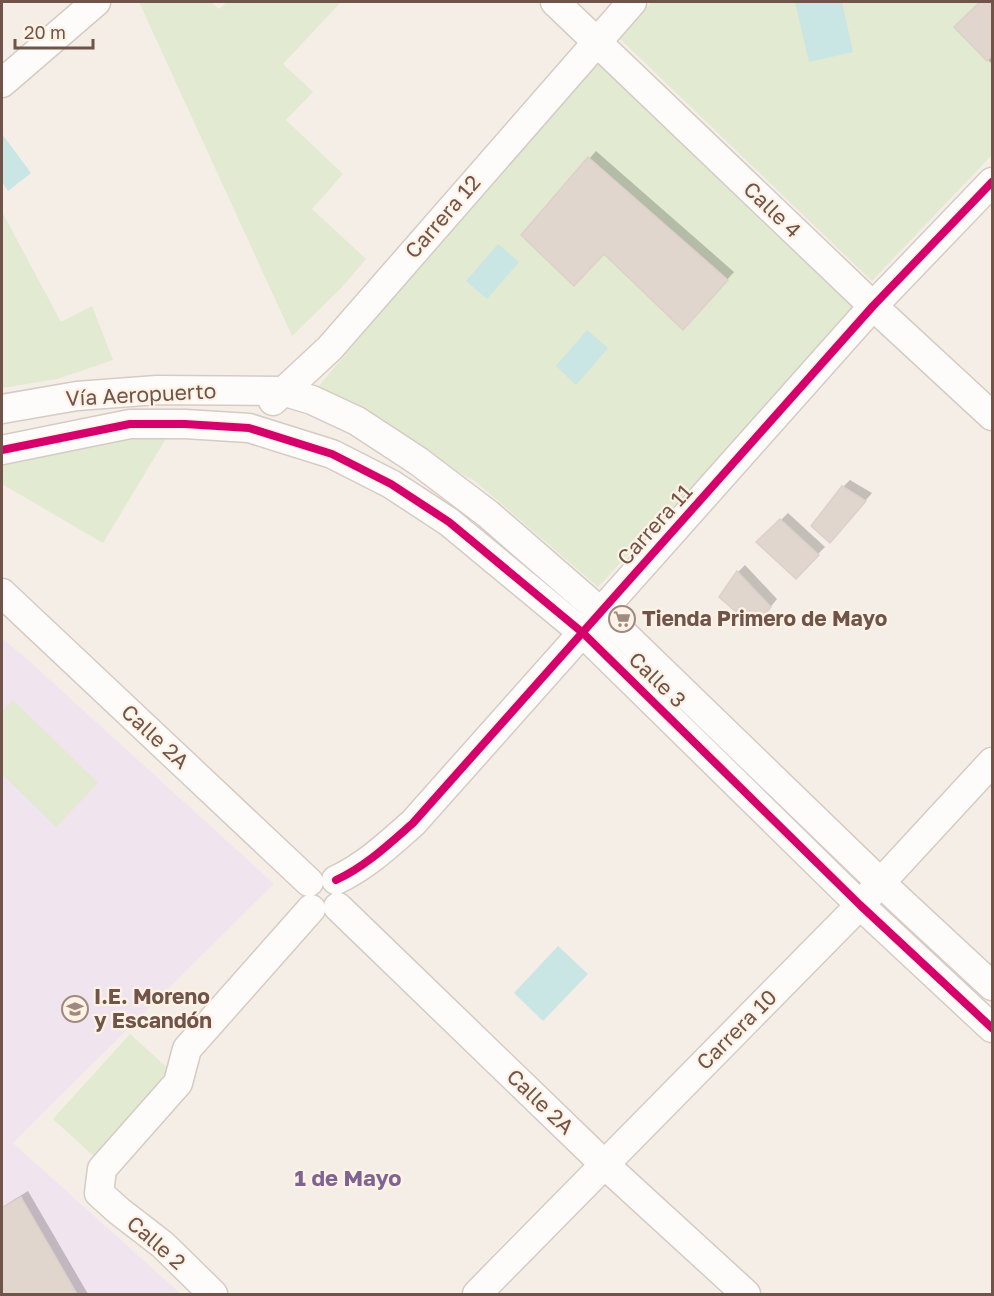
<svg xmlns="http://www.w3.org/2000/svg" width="994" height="1296" font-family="'Golos Text',sans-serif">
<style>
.education{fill:#f0e5ef}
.green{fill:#e2ead1}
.water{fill:#c9e5e4}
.shadow{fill:#0003}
.building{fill:#e1d6ce;stroke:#ddd0c9;stroke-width:1.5}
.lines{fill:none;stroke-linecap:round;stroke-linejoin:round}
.minor-casing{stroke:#d6cbc4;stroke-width:31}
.minor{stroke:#fefcfb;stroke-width:28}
.cycleway-casing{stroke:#fef2e5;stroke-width:11}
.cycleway{stroke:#d6006c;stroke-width:8}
.labels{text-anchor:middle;stroke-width:4.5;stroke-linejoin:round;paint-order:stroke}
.street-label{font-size:21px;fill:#705349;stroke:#fef2e5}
.poi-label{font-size:21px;font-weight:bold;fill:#705349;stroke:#fef2e5;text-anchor:start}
.neighbourhood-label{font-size:22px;font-weight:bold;fill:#7f6493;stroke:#fef2e5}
</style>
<rect width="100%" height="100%" fill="#f5eee6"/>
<path class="education" d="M2,638L27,659L274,884L13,1143L181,1294H2Z"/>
<g class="green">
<path d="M139,2H211L219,9L227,2H341L283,64L313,92L286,120L343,174L312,209L366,259L342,287L292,336Z"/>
<path d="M652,2H992V155L872,281L618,37Z"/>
<path d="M596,58L860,306L598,587L476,482L317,388Z"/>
<path d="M2,212L61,322L92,306L113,360L57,379L2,388Z"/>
<path d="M131,432L168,435L103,543L2,484V463Z"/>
<path d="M13,700L98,783L56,827L2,774V712Z"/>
<path d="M130,1034L174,1074L97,1159L53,1119Z"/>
</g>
<g class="water">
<path d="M795,2H842L853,52L809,62Z"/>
<path d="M2,134L31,173L8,191L2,182Z"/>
<path d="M498,244L519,262L487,299L466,281Z"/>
<path d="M587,330L608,348L576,385L556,366Z"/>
<path d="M558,946L588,974L543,1021L514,993Z"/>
</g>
<g class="shadow">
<path d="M982,2H992V64L956,27Z"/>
<path d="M596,151L734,272L690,321L604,252L523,235Z"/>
<path d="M850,480L872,493L837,534L843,487Z"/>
<path d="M788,513L825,547L796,576L759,542Z"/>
<path d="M745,565L777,599L761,619L738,572Z"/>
<path d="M28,1191L88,1294H2V1207Z"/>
</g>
<g class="building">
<path d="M980,2H992V56L987,61L954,27Z"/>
<path d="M588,157L728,280L683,330L604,254L574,286L521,235Z"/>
<path d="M842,486L866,501L830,543L811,526Z"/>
<path d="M780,519L819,555L796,579L756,542Z"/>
<path d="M737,571L771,607L754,628L719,597Z"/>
<path d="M21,1197L77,1294H2V1208Z"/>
</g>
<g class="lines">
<defs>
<g id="minor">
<path d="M555,2L873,306L992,416"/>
<path d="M2,83L96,2"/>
<path d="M273,401L330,348L632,2"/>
<path d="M2,409L77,396L157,390L282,391L312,400L357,421L418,461L488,514L602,613L881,883L992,986"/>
<path d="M2,450L130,424H185L249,428L332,454L391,484L449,522L583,633L860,905L992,1028"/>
<path d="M2,593L309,882"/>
<path d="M336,880C366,866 389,844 413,823L873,306L992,182"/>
<path d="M338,907L604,1164L746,1294"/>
<path d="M213,1294L163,1245L119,1211L99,1193L102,1169L178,1083L187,1049L311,909"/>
<path d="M477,1294L860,905L992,762"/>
</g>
</defs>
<use href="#minor" class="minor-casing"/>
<use href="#minor" class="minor"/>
<defs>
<g id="cycleway">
<path d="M2,450L130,424H185L249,428L332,454L391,484L449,522L583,633L860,905L992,1028"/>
<path d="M336,880C366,866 389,844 413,823L873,306L992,182"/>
</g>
</defs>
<use href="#cycleway" class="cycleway-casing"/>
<use href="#cycleway" class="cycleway"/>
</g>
<defs>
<symbol id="supermarket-ring" viewBox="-11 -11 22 22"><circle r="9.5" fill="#fef2e5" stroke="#9f8980" stroke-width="1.5"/><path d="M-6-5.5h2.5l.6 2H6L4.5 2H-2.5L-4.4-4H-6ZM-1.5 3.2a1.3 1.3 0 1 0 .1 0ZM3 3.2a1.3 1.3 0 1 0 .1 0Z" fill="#9f8980"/></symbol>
<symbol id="school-ring" viewBox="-11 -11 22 22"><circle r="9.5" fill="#fef2e5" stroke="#9f8980" stroke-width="1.5"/><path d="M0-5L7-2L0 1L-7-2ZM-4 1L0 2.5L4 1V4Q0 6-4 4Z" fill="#9f8980"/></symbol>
</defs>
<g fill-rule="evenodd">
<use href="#supermarket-ring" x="607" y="604" width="30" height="30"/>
<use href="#school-ring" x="60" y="994" width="30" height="30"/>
</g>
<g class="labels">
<g class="street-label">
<text transform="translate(772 210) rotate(44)" y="7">Calle 4</text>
<text transform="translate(443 217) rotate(-49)" y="7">Carrera 12</text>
<text transform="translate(141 395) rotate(-3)" y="7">Vía Aeropuerto</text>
<text transform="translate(655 525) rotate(-48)" y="7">Carrera 11</text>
<text transform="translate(657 680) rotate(44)" y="7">Calle 3</text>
<text transform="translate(155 737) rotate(43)" y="7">Calle 2A</text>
<text transform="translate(737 1030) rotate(-45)" y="7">Carrera 10</text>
<text transform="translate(540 1102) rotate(44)" y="7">Calle 2A</text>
<text transform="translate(156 1243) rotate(41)" y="7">Calle 2</text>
</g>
<g class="poi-label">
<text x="642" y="626">Tienda Primero de Mayo</text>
<text x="94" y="1004">I.E. Moreno<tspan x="94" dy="24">y Escandón</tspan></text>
</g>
<g class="neighbourhood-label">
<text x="348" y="1186">1 de Mayo</text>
</g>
</g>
<rect width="994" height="1296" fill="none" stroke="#705349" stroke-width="6"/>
<path d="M15 39v9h78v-9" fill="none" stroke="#705349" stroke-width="3"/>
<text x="24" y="39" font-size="18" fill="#705349" stroke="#fef2e5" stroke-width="4.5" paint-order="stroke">20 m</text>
</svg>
